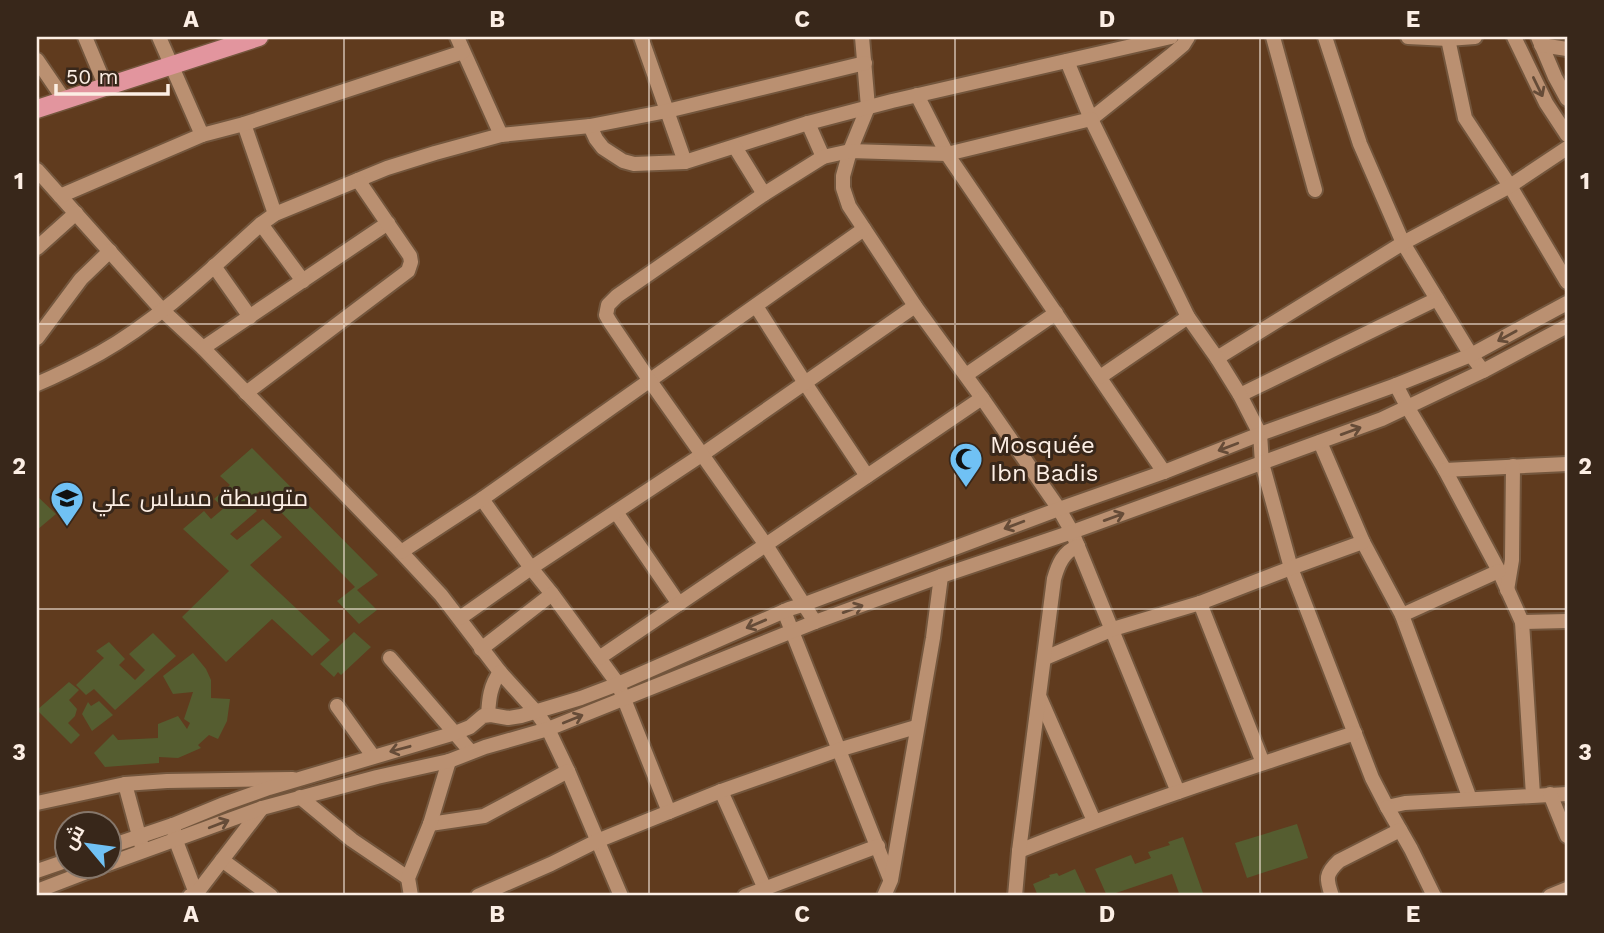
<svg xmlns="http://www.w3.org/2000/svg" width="1604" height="933" font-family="'Work Sans',Cairo,sans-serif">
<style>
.building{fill:#555d30}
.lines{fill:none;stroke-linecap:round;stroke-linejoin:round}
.minor-casing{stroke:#73563d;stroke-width:18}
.tertiary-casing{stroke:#73563d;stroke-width:18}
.primary-casing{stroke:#73563d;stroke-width:21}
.minor{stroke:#ba9071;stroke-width:14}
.tertiary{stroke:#ba9071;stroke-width:14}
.primary{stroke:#e2959e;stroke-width:18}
.oneway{stroke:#664c38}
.grid{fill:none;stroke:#fceee4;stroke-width:2;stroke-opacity:0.55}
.labels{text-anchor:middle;stroke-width:6;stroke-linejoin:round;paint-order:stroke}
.poi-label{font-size:24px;fill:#fceee4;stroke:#38271a;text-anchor:start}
.neatline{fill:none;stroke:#fceee4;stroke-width:2.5}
.grid-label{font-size:23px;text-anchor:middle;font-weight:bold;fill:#fceee4}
</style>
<rect width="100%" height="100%" fill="#603b1e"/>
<g class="building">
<path d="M252,448L378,575L357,590L377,610L359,624L337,601L355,587L260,491L248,502L257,511L230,534L237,540L263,519L282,537L250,565L330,640L312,656L272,619L226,662L182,617L229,571L183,529L204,511L211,519L224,508L214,499L230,485L220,476Z"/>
<path d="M37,496L56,514L37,530Z"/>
<path d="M354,632L371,647L341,675L338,672L334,677L320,664Z"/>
<path d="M153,633L176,656L115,710L94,689L86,695L76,685L104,658L96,651L109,642L125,659L119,665L135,680L145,670L129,654Z"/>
<path d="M193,653L206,669L211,680V698L230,699L227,721L218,739L209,735L198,745L201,748L178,758L159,757V763L105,767L94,753L113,734L118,740L158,738V724L178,716L187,729L190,723L184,719L193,692L173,694L163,676Z"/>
<path d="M69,682L79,690L69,700L77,709L75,716L68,723L80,735L71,744L37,710Z"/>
<path d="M99,701L113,715L92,731L82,714L88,702L91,706Z"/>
<path d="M1297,824L1308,858L1247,878L1235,843Z"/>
<path d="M1183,837L1204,896H1180L1172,874L1107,896L1095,869L1131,855L1135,864L1151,858L1148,852L1170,845L1168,842Z"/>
<path d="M1075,869L1087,895L1038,896L1033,884L1050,877L1049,875L1057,873L1059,876Z"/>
</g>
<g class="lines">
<defs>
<g id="minor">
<path d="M85,37L106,87"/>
<path d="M159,37L202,135"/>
<path d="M457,37L501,135"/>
<path d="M641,37L685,162"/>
<path d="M862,37L868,107L850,151L843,176V188L849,206L915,306L982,398L1059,509L1072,532L1178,792"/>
<path d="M1273,37L1315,190"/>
<path d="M1325,37L1360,144L1403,243L1471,355L1483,371"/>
<path d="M1408,37L1448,39L1475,37"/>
<path d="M1514,37L1546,103L1567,135"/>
<path d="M1538,37L1555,77L1567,99"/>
<path d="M1448,39L1465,118L1510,186L1567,282"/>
<path d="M1541,45L1567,49"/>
<path d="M37,60L65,101"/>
<path d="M1067,61L1091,119L1170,56L1183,45L1188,37"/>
<path d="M917,95L947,154L1164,472"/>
<path d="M808,123L823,157"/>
<path d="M244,124L275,214"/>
<path d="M590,126L596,139L603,148L623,161L634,164L685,162L808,123L892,101L1171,37"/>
<path d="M735,147L764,194"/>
<path d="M37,170L162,310L203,348L401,552L441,595L500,672L537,713L548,729L568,771L621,896"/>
<path d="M60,196L202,135L244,124L463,52"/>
<path d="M261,224L303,281"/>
<path d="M37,248L76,213"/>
<path d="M214,266L250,317"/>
<path d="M756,306L805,383L867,476"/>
<path d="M37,338L81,279L110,251"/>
<path d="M203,348L388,223"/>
<path d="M1217,358L1403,243L1510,186L1567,148"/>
<path d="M966,375L1056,313"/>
<path d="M1100,377L1188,317"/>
<path d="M37,384C58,375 80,364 100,353C160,319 211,269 261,224L275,214L387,168L435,153L501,135L590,126L667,111L865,63"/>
<path d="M1396,385L1408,408L1445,470L1499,571L1522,622L1533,795"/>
<path d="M246,393L408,271L411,262L410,256L358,180"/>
<path d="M1240,395L1437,299"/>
<path d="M1320,442L1363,542L1402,615L1470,799"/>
<path d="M1445,470L1567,464"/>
<path d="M482,499L531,568L552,594L618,684L669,812"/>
<path d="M616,512L679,604"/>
<path d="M401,552L482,499L864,229"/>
<path d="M1507,590L1512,560L1513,466"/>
<path d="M1200,603L1263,763"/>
<path d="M784,611L890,879"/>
<path d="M1402,615L1499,571"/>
<path d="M460,618L531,568L703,454L915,306"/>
<path d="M815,622L766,545L650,381L610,322L606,315L608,305L617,296L764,194L823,157L850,151L947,154L1091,119L1188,317L1217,358L1240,395L1260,434L1262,463L1291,568L1372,778L1387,807L1405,803L1567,794"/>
<path d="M1522,622L1567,621"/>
<path d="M481,649L552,594"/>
<path d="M390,658L471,752"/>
<path d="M599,658L982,398"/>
<path d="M1045,658L1113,629L1200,603L1291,568L1363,542"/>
<path d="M1040,698L1094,821"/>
<path d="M337,706L373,756"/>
<path d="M488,715C489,699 490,686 500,672"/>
<path d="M125,784L142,847"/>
<path d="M721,791L765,889"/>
<path d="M1550,794L1567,836"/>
<path d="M300,797L352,840L408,878"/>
<path d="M37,803L125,784L167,781L293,779"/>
<path d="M1387,807L1411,849L1434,896"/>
<path d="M430,824L484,816L568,771"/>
<path d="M173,825L176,841L197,896"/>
<path d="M1019,851C1129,807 1242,770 1355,733"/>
<path d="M222,860L271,896"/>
<path d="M190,896L196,894L262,808"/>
<path d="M411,896L408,878L430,824L449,761"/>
<path d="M478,896L551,864L597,841L721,791L838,750L916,727"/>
<path d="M745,896L878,846"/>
<path d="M884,896L891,880L933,638L941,576"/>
<path d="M1015,896L1019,851L1054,579C1058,565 1063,552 1078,546"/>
<path d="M1332,896C1326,879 1325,874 1339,861L1400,830"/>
<path d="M1550,896L1567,889"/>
</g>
<g id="tertiary">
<path d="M108,847L173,825L224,804L269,788L455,733L470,727L483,716L491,715L508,718L521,716L581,698L618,684L789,609L805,604L1059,509L1164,472L1260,434L1396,385L1471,355L1567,303"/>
<path d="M108,864L262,808L377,777L449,761L485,747L548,729L815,622L941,576L1072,532L1382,419L1483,371L1567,326"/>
<path d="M37,871L66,861"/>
<path d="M37,891L102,866"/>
</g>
<path id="primary" d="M37,109L259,37"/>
</defs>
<use href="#minor" class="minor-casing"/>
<use href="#tertiary" class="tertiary-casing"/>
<use href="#primary" class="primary-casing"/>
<use href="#minor" class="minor"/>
<use href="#tertiary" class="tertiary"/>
<use href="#primary" class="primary"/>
</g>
<defs><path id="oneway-shaft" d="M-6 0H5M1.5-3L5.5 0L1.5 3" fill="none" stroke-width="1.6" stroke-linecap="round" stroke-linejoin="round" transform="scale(1.75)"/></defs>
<g class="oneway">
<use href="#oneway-shaft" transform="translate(1538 87) rotate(64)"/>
<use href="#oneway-shaft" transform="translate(1507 336) rotate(151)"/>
<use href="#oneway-shaft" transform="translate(1351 431) rotate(-20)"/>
<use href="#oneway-shaft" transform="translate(1228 447) rotate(159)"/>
<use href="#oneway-shaft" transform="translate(1114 517) rotate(-20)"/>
<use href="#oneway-shaft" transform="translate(1014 525) rotate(159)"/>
<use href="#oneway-shaft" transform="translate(853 609) rotate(-20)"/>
<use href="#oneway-shaft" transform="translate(756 624) rotate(157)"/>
<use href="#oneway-shaft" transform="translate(573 719) rotate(-22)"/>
<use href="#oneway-shaft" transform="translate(400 749) rotate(165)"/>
<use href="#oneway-shaft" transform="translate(219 824) rotate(-21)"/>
</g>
<path class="grid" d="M344,37V896M649,37V896M955,37V896M1260,37V896M37,324H1567M37,609H1567"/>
<defs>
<symbol id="mosque-pin" viewBox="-11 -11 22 30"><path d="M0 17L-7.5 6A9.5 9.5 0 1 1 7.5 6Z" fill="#70c1f4" stroke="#38271a"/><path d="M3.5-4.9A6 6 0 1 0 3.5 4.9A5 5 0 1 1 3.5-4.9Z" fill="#111"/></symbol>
<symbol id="school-pin" viewBox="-11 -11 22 30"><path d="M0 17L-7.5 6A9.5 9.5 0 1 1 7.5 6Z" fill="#70c1f4" stroke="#38271a"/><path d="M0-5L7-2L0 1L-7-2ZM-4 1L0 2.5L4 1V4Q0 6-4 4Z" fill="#111"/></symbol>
</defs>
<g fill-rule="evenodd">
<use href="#mosque-pin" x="947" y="440" width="38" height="52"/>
<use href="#school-pin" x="48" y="479" width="38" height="52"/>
</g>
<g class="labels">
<g class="poi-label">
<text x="990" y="453">Mosquée<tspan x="990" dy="28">Ibn Badis</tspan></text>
<text x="92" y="506">متوسطة مساس علي</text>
</g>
</g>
<rect width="1604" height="933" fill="none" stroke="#38271a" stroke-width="77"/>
<g transform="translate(88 845) rotate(299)"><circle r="33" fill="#38271a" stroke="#86776b" stroke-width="2"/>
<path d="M0-5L12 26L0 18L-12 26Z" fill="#70c1f4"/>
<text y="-10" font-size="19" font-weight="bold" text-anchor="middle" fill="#fceee4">ش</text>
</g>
<path d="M56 84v10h112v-10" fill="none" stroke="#fceee4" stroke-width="3.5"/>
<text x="66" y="84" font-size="21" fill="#fceee4" stroke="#38271a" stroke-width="5" paint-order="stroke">50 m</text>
<rect x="38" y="38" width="1528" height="856" class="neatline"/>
<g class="grid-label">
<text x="191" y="27">A</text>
<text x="497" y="27">B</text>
<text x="802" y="27">C</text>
<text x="1107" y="27">D</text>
<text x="1413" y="27">E</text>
<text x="19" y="189">1</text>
<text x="1585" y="189">1</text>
<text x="19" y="474">2</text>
<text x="1585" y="474">2</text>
<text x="19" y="760">3</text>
<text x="1585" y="760">3</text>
<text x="191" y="922">A</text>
<text x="497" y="922">B</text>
<text x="802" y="922">C</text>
<text x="1107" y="922">D</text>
<text x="1413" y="922">E</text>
</g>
</svg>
